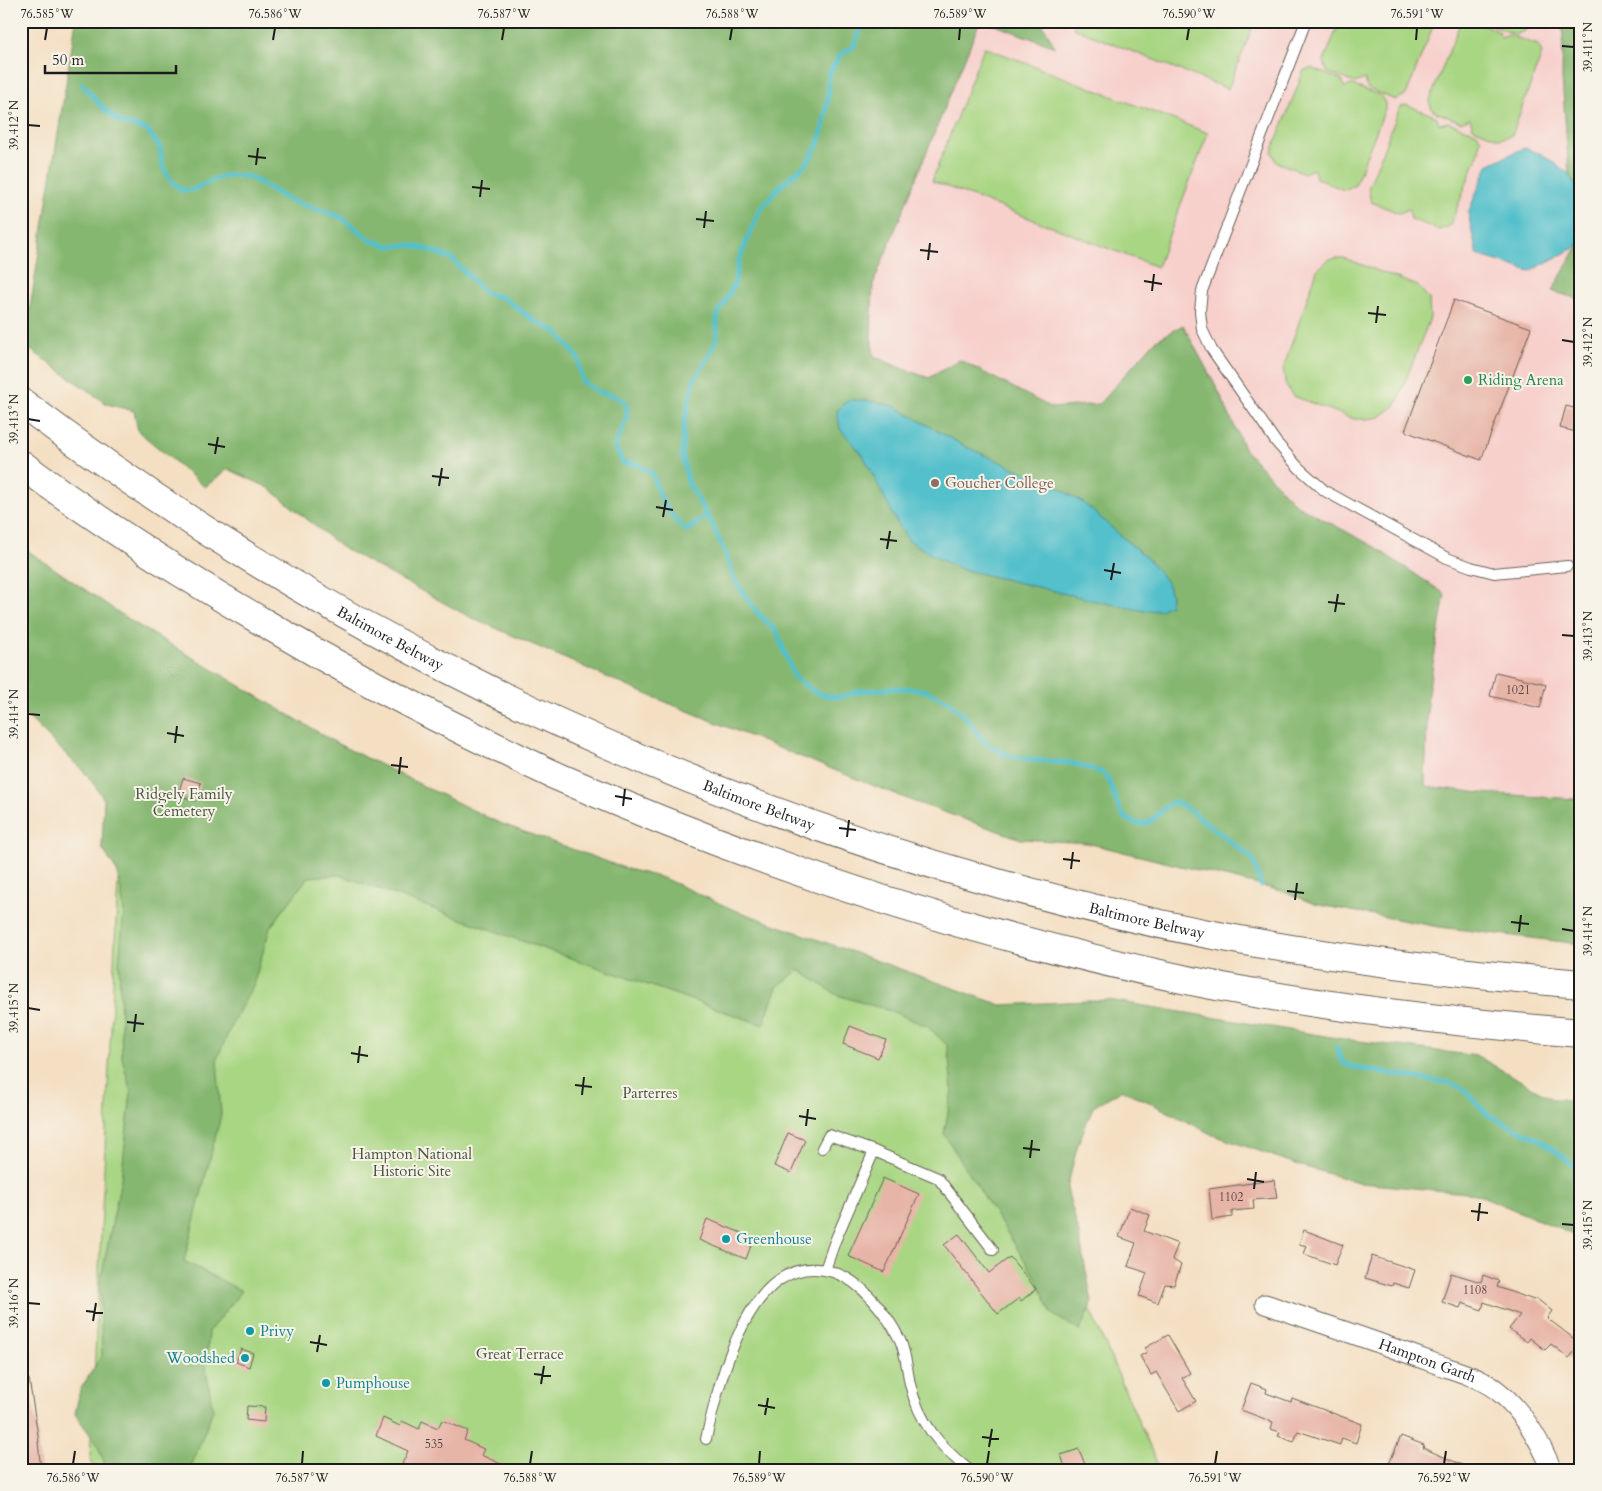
<svg xmlns="http://www.w3.org/2000/svg" width="1602" height="1491" font-family="Cardo,serif">
<style>
.built{fill:#f7d0cc}
.green{fill:#a9d683;stroke:#627950}
.forest{fill:#86b771;stroke:#516a46}
.water{fill:#52c0cb;stroke:#376e74}
.lines{fill:none;stroke-linecap:round;stroke-linejoin:round}
.stream{stroke:#52c0cb;stroke-width:5}
.building{fill:#e7b5a7}
.lane-casing{stroke:#686056;stroke-width:12}
.street-casing{stroke:#686056;stroke-width:21}
.highway-casing{stroke:#686056;stroke-width:30}
.lane{stroke:#fff;stroke-width:10}
.street{stroke:#fff;stroke-width:19}
.highway{stroke:#fff;stroke-width:28}
.ticks{fill:none;stroke:#1c1c1c;stroke-width:2}
.leisure-dot{fill:#2e9e5b;stroke:#f7f3e8;stroke-width:2}
.education-dot{fill:#8d6e63;stroke:#f7f3e8;stroke-width:2}
.culture-dot{fill:#0f9aa8;stroke:#f7f3e8;stroke-width:2}
.labels{text-anchor:middle;stroke-width:4;stroke-linejoin:round;paint-order:stroke}
.number-label{font-size:12px;fill:#4f423f}
.leisure-label{font-size:15px;fill:#27864d;stroke:#f7f3e8;text-anchor:start}
.education-label{font-size:15px;fill:#785e54;stroke:#f7f3e8;text-anchor:start}
.street-label{font-size:15px;fill:#1c1c1c;stroke:#f7f3e8}
.park-label{font-size:15px;fill:#46543b;stroke:#f7f3e8}
.culture-label{font-size:15px;fill:#0d838f;stroke:#f7f3e8;text-anchor:start}
.neatline{fill:none;stroke:#1c1c1c;stroke-width:2}
.ticks-label{font-size:12px;text-anchor:middle;fill:#1c1c1c}
</style>
<rect width="100%" height="100%" fill="#f7f3e8"/>
<filter id="ink" filterUnits="userSpaceOnUse"><feTurbulence type="fractalNoise" baseFrequency=".02" numOctaves="2"/><feDisplacementMap in="SourceGraphic" scale="10" xChannelSelector="R" yChannelSelector="G"/><feConvolveMatrix kernelMatrix="1 2 1 2 8 2 1 2 1" color-interpolation-filters="sRGB"/></filter>
<filter id="wash" filterUnits="userSpaceOnUse"><feTurbulence type="fractalNoise" baseFrequency=".0096" numOctaves="4" result="noise"/><feDisplacementMap in="SourceGraphic" scale="20" xChannelSelector="R" yChannelSelector="G"/><feGaussianBlur stdDeviation="1.12" result="paint"/><feColorMatrix in="noise" values="0 0 0 0 0 0 0 0 0 0 0 0 0 0 0 0 0 1.4 0 .05"/><feComposite in="paint" operator="in"/></filter>
<g filter="url(#wash)">
<rect width="100%" height="100%" fill="#f4dfc2"/>
<path class="built" d="M76,21H1581V916Z"/>
<g class="green">
<path d="M1076,21H1255L1228,89L1073,28Z"/>
<path d="M1340,21H1435L1406,95L1395,100L1367,88L1365,79L1355,83L1327,72L1324,61Z"/>
<path d="M1461,21H1475L1498,31L1501,38L1509,35L1538,45L1542,53L1512,135L1500,139L1473,128L1470,118L1461,122L1433,111L1429,102Z"/>
<path d="M1487,21H1529L1526,30L1515,35L1487,23Z"/>
<path d="M984,47L1208,133L1157,267L932,181Z"/>
<path d="M1311,68L1341,80L1344,87L1352,85L1381,96L1385,103V109L1355,185L1344,190L1316,178L1314,169L1304,173L1276,162L1272,152L1304,70Z"/>
<path d="M1407,105L1437,117L1439,124L1448,122L1477,133L1481,140L1479,145L1480,149L1450,226L1439,230L1411,219L1409,209L1399,213L1371,202L1368,189L1400,107Z"/>
<path d="M1336,258H1344L1418,286L1429,299L1430,318L1396,405L1380,417L1367,419H1354L1293,396L1286,386L1283,369L1317,270L1329,259Z"/>
<path d="M144,752L961,1015L1160,1470H94L90,1457L121,820Z"/>
</g>
<g class="forest">
<path d="M76,21H980L873,284L871,337L874,356L898,367L929,378L960,360L1052,408L1099,404L1155,341L1183,325L1220,394L1245,450L1295,504L1373,546L1445,594L1428,693L1425,786L1480,793L1576,799L1581,796V944L1439,927L1314,904L1286,892L1087,843L1021,839L915,802L781,749L634,689L468,616L341,547L269,488L228,469L205,487L138,431L134,411L107,404L21,343V332L28,321Z"/>
<path d="M984,21H1041L1055,47Z"/>
<path d="M1563,21H1581V196L1569,174L1562,78Z"/>
<path d="M1581,241V300L1552,291Z"/>
<path d="M21,546L131,621L338,744L497,822L627,869L663,878L732,909L1001,1005L1109,1000L1343,1039L1477,1056L1553,1099L1581,1100V1238L1477,1194L1361,1183L1302,1166L1213,1135L1147,1101L1121,1090L1093,1107L1077,1147L1067,1189L1078,1230L1092,1302L1080,1331L1052,1314L1036,1278L944,1134L952,1090L948,1046L928,1027L891,1011L837,995L799,970L777,987L763,1025L519,940L340,875L308,877L270,928L253,986L232,1024L217,1059L221,1115L184,1261L242,1291L209,1331L206,1371L213,1410L190,1470H107L97,1444L75,1414L80,1390L102,1355L100,1284L121,1179L131,1092L122,1058L119,962L124,910L118,873L102,848L104,799L88,776L27,716L21,715Z"/>
</g>
<g class="water">
<path d="M1524,148L1542,154L1569,174L1581,196V241L1576,247L1530,271L1477,255L1468,213L1488,165Z"/>
<path d="M847,400H866L894,406L966,447L1056,486L1085,504L1150,561L1167,582L1171,595L1170,605L1161,610L1144,611L1096,601L961,569L937,558L908,540L896,521L863,455L840,429L837,411Z"/>
</g>
<g class="lines">
<g class="stream">
<path d="M82,84L104,109L120,122L147,130L160,147L162,165L171,181L182,190H192L217,178L231,175L250,177L289,200L341,217L370,240L389,246L410,245L426,249L451,258L485,293L502,297L538,323L557,332L578,358L582,381L598,392L615,396L626,403L627,417L615,446L623,463L636,464L652,473C660,499 666,512 687,531L707,514L727,557L735,581L756,611L777,632L794,677L815,692L828,696L842,697L860,691L899,688L923,690L947,700L967,719L984,742L1006,755L1033,760L1071,763L1092,769L1106,775C1110,783 1119,811 1123,815C1130,823 1142,827 1151,821C1162,813 1161,807 1175,802L1187,808L1253,859L1261,886"/>
<path d="M708,517L688,482L682,455L684,423L694,380L706,361L717,339V316L734,285L739,260L759,211L778,188L807,163L819,143L824,122L828,98L829,74L840,55L854,46L860,30L871,21"/>
<path d="M1337,1047C1340,1061 1341,1064 1356,1068L1449,1083L1464,1089L1488,1115L1544,1142L1581,1171"/>
</g>
</g>
<g id="blocks">
<g class="building">
<path d="M1454,300L1531,328L1481,460L1405,431Z"/>
<path d="M1566,406L1581,410V433L1560,428Z"/>
<path d="M1496,672L1546,684L1540,708L1490,696Z"/>
<path d="M183,778L201,783L195,801L178,795Z"/>
<path d="M850,1026L886,1040L878,1058L843,1044Z"/>
<path d="M788,1133L805,1140L791,1173L774,1166Z"/>
<path d="M883,1178L919,1194L884,1272L848,1256Z"/>
<path d="M1274,1180L1277,1198L1253,1200L1254,1209L1232,1211V1217L1212,1220L1209,1189Z"/>
<path d="M1130,1207L1150,1215L1144,1231L1178,1244L1172,1259L1181,1265L1174,1285L1165,1284L1158,1303L1139,1296L1147,1273L1128,1266L1136,1243L1119,1237Z"/>
<path d="M707,1219L754,1238L746,1259L699,1240Z"/>
<path d="M1304,1230L1343,1245L1335,1265L1304,1254L1307,1246L1299,1244Z"/>
<path d="M959,1234L989,1273L1010,1257L1036,1289L1021,1301L1019,1298L998,1314L944,1245Z"/>
<path d="M1372,1256L1415,1270L1409,1288L1393,1283L1392,1286L1365,1278Z"/>
<path d="M1451,1273L1481,1282L1483,1275L1499,1281L1497,1287L1534,1300L1536,1298L1552,1311L1547,1318L1581,1344L1569,1358L1551,1344L1545,1350L1530,1338L1527,1342L1509,1329L1520,1315L1484,1302L1482,1310L1462,1303L1460,1308L1442,1302Z"/>
<path d="M1168,1335L1190,1373L1182,1378L1196,1401L1179,1411L1156,1372L1151,1375L1140,1356L1147,1352L1145,1348Z"/>
<path d="M241,1349L253,1353L249,1367L236,1362Z"/>
<path d="M29,1379L39,1442H38L41,1470H21V1380Z"/>
<path d="M1251,1383L1267,1389L1266,1393L1291,1402L1292,1398L1362,1424L1356,1443L1342,1438L1340,1445L1298,1431L1294,1442L1278,1436L1280,1432L1271,1429L1273,1422L1241,1410Z"/>
<path d="M247,1406L265,1407L264,1422L246,1420Z"/>
<path d="M383,1418L400,1426L402,1421L419,1429L422,1421L438,1428L442,1420L468,1431L464,1440L484,1449L481,1455L514,1470H415L402,1464L408,1451L376,1436Z"/>
<path d="M1401,1436L1424,1445L1423,1448L1474,1470H1397L1388,1466Z"/>
<path d="M1079,1449L1087,1470H1066L1061,1455Z"/>
</g>
</g>
</g>
<g filter="url(#ink)">
<use href="#blocks" fill-opacity="0" stroke="#686056" stroke-width="1"/>
<g class="lines">
<defs>
<g id="lane">
<path d="M1306,21L1202,291L1200,311L1202,329L1212,350L1276,442L1299,468L1325,491L1447,558L1471,567L1494,573L1567,566"/>
<path d="M822,1148L829,1135L874,1151L938,1178L993,1250"/>
<path d="M825,1270L835,1241L874,1151"/>
<path d="M706,1439C719,1382 750,1247 833,1272C862,1281 887,1314 900,1340C906,1353 907,1370 910,1384C919,1422 939,1446 969,1470"/>
</g>
<g id="street">
<path id="s1" d="M1265,1304C1321,1323 1378,1342 1434,1363C1455,1371 1481,1377 1499,1392C1524,1412 1540,1441 1552,1470"/>
</g>
<g id="highway">
<path id="s2" d="M21,402C314,623 644,784 997,883C1065,902 1133,919 1203,933C1328,958 1454,973 1581,984"/>
<path d="M21,464C97,521 179,573 261,621C337,666 413,707 492,745C515,756 538,768 561,778C764,867 970,934 1187,980C1317,1007 1449,1022 1581,1033"/>
</g>
</defs>
<use href="#lane" class="lane-casing"/>
<use href="#street" class="street-casing"/>
<use href="#highway" class="highway-casing"/>
<use href="#lane" class="lane"/>
<use href="#street" class="street"/>
<use href="#highway" class="highway"/>
</g>
</g>
<path class="ticks" d="M45,40L47,28M273,40L275,28M502,40L504,28M730,40L732,28M959,40L960,28M1187,40L1189,28M1416,40L1417,28M1562,46L1574,47M28,125L40,126M248,156L266,158M256,165L258,148M472,187L490,189M480,197L482,180M696,219L714,221M704,228L706,211M920,250L938,252M928,260L930,243M1144,281L1162,284M1152,291L1154,274M1368,313L1386,315M1376,323L1378,306M1562,340L1574,342M28,419L40,421M208,444L225,447M215,454L218,437M432,476L449,478M439,486L442,468M656,507L673,510M663,517L666,500M880,539L897,541M887,549L890,531M1104,570L1121,573M1111,580L1114,563M1328,602L1345,604M1335,612L1338,594M1562,635L1574,636M28,714L40,715M167,733L184,736M175,743L177,726M391,765L408,767M399,774L401,757M615,796L632,799M623,806L625,789M839,828L856,830M847,837L849,820M1063,859L1080,861M1071,869L1073,852M1287,891L1304,893M1295,900L1297,883M1511,922L1529,924M1562,929L1574,931M1519,932L1521,915M28,1008L40,1010M127,1022L144,1024M134,1032L136,1014M351,1053L368,1056M358,1063L360,1046M575,1085L592,1087M582,1095L584,1077M799,1116L816,1119M806,1126L808,1109M1023,1148L1040,1150M1030,1158L1032,1140M1247,1179L1264,1182M1254,1189L1256,1172M1471,1211L1488,1213M1478,1221L1480,1203M1562,1224L1574,1225M28,1303L40,1304M86,1311L103,1313M93,1321L96,1303M310,1342L327,1345M317,1352L320,1335M534,1374L551,1376M541,1384L544,1366M758,1405L775,1408M765,1415L768,1398M982,1437L999,1439M989,1447L992,1429M73,1464L75,1451M302,1464L303,1451M530,1464L532,1451M759,1464L760,1451M987,1464L989,1451M1215,1464L1217,1451M1444,1464L1446,1451"/>
<circle class="leisure-dot" cx="1468" cy="380" r="5"/>
<circle class="education-dot" cx="935" cy="483" r="5"/>
<g class="culture-dot">
<circle cx="726" cy="1239" r="5"/>
<circle cx="250" cy="1331" r="5"/>
<circle cx="245" cy="1358" r="5"/>
<circle cx="326" cy="1383" r="5"/>
</g>
<g class="labels">
<g class="number-label">
<text x="1518" y="694">1021</text>
<text x="1231" y="1201">1102</text>
<text x="1475" y="1294">1108</text>
<text x="434" y="1448">535</text>
</g>
<g class="leisure-label">
<text x="1478" y="385">Riding Arena</text>
</g>
<g class="education-label">
<text x="945" y="488">Goucher College</text>
</g>
<g class="street-label">
<text dy="5" stroke="none"><textPath href="#s2" startOffset="439">Baltimore Beltway</textPath></text>
<text dy="5" stroke="none"><textPath href="#s2" startOffset="844">Baltimore Beltway</textPath></text>
<text dy="5" stroke="none"><textPath href="#s2" startOffset="1249">Baltimore Beltway</textPath></text>
<text dy="5" stroke="none"><textPath href="#s1" startOffset="172">Hampton Garth</textPath></text>
</g>
<g class="park-label">
<text x="184" y="799">Ridgely Family<tspan x="184" dy="17">Cemetery</tspan></text>
<text x="650" y="1098">Parterres</text>
<text x="412" y="1159">Hampton National<tspan x="412" dy="17">Historic Site</tspan></text>
<text x="520" y="1359">Great Terrace</text>
</g>
<g class="culture-label">
<text x="736" y="1244">Greenhouse</text>
<text x="260" y="1336">Privy</text>
<text x="235" y="1363" text-anchor="end">Woodshed</text>
<text x="336" y="1388">Pumphouse</text>
</g>
</g>
<rect width="1602" height="1491" fill="none" stroke="#f7f3e8" stroke-width="55"/>
<path d="M45 65v8h131v-8" fill="none" stroke="#1c1c1c" stroke-width="2.5"/>
<text x="52" y="65" font-size="15" fill="#1c1c1c" stroke="#f7f3e8" stroke-width="4" paint-order="stroke">50 m</text>
<rect x="28" y="28" width="1546" height="1436" class="neatline"/>
<g class="ticks-label">
<text x="47" y="18">76.585°W</text>
<text x="275" y="18">76.586°W</text>
<text x="504" y="18">76.587°W</text>
<text x="732" y="18">76.588°W</text>
<text x="960" y="18">76.589°W</text>
<text x="1189" y="18">76.590°W</text>
<text x="1417" y="18">76.591°W</text>
<text transform="translate(1588 47) rotate(-90)" y="4">39.411°N</text>
<text transform="translate(14 125) rotate(-90)" y="4">39.412°N</text>
<text transform="translate(1588 342) rotate(-90)" y="4">39.412°N</text>
<text transform="translate(14 419) rotate(-90)" y="4">39.413°N</text>
<text transform="translate(1588 636) rotate(-90)" y="4">39.413°N</text>
<text transform="translate(14 714) rotate(-90)" y="4">39.414°N</text>
<text transform="translate(1588 931) rotate(-90)" y="4">39.414°N</text>
<text transform="translate(14 1008) rotate(-90)" y="4">39.415°N</text>
<text transform="translate(1588 1225) rotate(-90)" y="4">39.415°N</text>
<text transform="translate(14 1303) rotate(-90)" y="4">39.416°N</text>
<text x="73" y="1482">76.586°W</text>
<text x="302" y="1482">76.587°W</text>
<text x="530" y="1482">76.588°W</text>
<text x="759" y="1482">76.589°W</text>
<text x="987" y="1482">76.590°W</text>
<text x="1215" y="1482">76.591°W</text>
<text x="1444" y="1482">76.592°W</text>
</g>
</svg>
